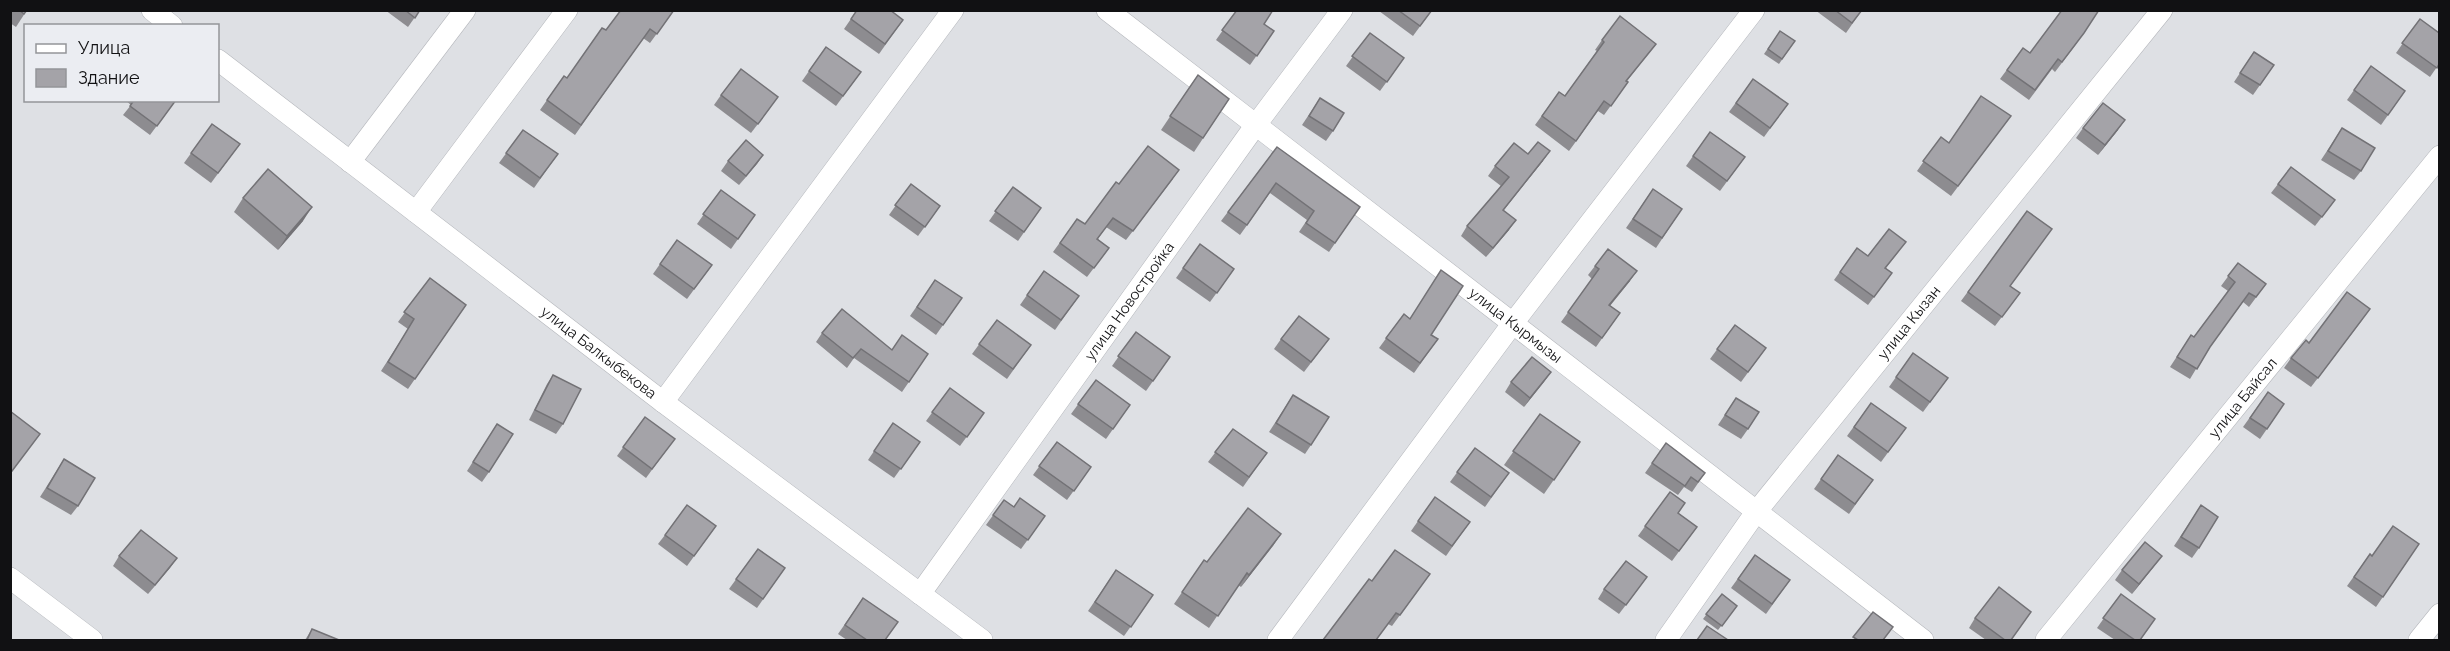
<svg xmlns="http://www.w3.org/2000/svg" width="2450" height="651" font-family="Raleway,sans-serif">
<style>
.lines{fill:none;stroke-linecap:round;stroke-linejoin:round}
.street-casing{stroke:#b5b7bc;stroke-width:22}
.street{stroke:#fff;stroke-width:21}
.wall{fill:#8d8c90}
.shaded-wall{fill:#737276}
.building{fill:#a4a3a8;stroke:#737276;stroke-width:1.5}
.labels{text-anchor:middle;stroke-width:6;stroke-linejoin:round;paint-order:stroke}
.street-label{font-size:15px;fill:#111113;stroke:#ebedf2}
</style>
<rect width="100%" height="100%" fill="#dee0e4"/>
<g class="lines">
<defs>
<g id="street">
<path d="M152,10L172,26"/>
<path id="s1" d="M1107,10L1923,640"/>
<path id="s2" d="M218,60L663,402L982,640"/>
<path d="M350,162L465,10"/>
<path d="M416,212L567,10"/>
<path d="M663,402L953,10"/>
<path d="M10,578L92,640"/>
<path id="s3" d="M920,594L1255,126L1342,10"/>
<path d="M1278,640L1513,323L1754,10"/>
<path id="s4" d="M1666,640L1756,512L2162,10"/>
<path id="s5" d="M2046,640L2440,156"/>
<path d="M2419,640L2440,614"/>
</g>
</defs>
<use href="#street" class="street-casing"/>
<use href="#street" class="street"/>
</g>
<g class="wall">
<path d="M10,10H27L16,27L10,23Z"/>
<path d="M385,10H420L408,27Z"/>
<path d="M674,10L650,43L643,38L575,135L540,110L564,76L567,78Z"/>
<path d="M857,10L903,20L879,54L844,29Z"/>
<path d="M1237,10L1274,31L1250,65L1216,40Z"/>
<path d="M1379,10H1432L1413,36L1379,11Z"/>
<path d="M1815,10H1862L1846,33Z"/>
<path d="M2420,19L2439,64L2430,77L2396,53Z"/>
<path d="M1780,31L1795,41L1779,64L1764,54Z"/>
<path d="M1370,33L1404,58L1380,91L1346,66Z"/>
<path d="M1602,40L1656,44L1627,81L1628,82L1604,115L1598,111L1569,151L1535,125L1559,92L1565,96L1597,51L1595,50Z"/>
<path d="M2077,43L2055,72L2052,69L2029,100L2000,79L2023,48L2030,53Z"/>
<path d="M826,47L861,72L836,106L802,81Z"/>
<path d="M2254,52L2274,65L2253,95L2234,82Z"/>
<path d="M2371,66L2405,91L2381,125L2347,100Z"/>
<path d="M1198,75L1229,99L1194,152L1161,130Z"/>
<path d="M1753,79L1788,104L1764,137L1729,112Z"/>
<path d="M721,95L771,107L751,133L714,105Z"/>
<path d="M1320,98L1333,131L1326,141L1302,125Z"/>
<path d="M125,100H176L150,135L123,115L131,105Z"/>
<path d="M212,124L240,144L211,183L184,163Z"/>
<path d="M2004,125L1951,196L1917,171L1941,137L1949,143Z"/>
<path d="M2083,128L2118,130L2098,155L2076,138Z"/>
<path d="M2342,128L2361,171L2354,180L2321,160Z"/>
<path d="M523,130L558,154L534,188L499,163Z"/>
<path d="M1710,132L1745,157L1720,191L1686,166Z"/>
<path d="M1277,147L1360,207L1329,252L1299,232L1307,220L1270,193L1240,235L1221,221Z"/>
<path d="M1528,154L1543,161L1503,210L1509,230L1486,257L1461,236L1467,226L1501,186L1488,176L1495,166Z"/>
<path d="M763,155L739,185L721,171L728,161Z"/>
<path d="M1173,179L1126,240L1106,227L1098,239L1109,248L1087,277L1053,252L1077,219L1085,224L1119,184Z"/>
<path d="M911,184L940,206L918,236L889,215Z"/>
<path d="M2278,184L2328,209L2315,226L2271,193Z"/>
<path d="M1013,187L1041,208L1018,241L989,221Z"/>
<path d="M1653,189L1682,209L1656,248L1626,228Z"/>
<path d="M721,190L755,215L731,249L697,224Z"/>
<path d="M243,198L303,221L278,250L234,212Z"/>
<path d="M2027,211L2010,286L2020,293L1995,326L1961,301Z"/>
<path d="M1200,244L1234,269L1210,302L1176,278Z"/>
<path d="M1857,248L1868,256L1900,250L1886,268L1892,273L1868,305L1834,280Z"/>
<path d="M2238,263L2266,284L2249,307L2243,302L2208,349L2190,379L2170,367L2191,335L2194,337L2228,291L2221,286Z"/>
<path d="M660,264L712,265L687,299L653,274Z"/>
<path d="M1595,266L1630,281L1610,306L1620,313L1596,347L1561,322L1592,279L1588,275Z"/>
<path d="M1044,271L1079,296L1055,330L1020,305Z"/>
<path d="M430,278L466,305L408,389L381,371L408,329L398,322Z"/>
<path d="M935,280L962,298L936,335L910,316Z"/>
<path d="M1404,314L1438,339L1414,373L1379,348Z"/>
<path d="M2363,319L2311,387L2284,368L2291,358L2309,343Z"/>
<path d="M997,320L1031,345L1007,379L972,354Z"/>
<path d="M1735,325L1766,348L1741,382L1710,359Z"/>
<path d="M1136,332L1170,357L1146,391L1112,366Z"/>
<path d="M822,333L892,350L928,354L902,392L854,358L847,368L816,342Z"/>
<path d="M1281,339H1329L1304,372L1274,349Z"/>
<path d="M1913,353L1948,378L1923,412L1889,387Z"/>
<path d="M1551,372L1524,407L1505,392L1511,382Z"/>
<path d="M553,375L563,424L556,434L529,420L547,384Z"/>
<path d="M1096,380L1130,405L1106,439L1071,414Z"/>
<path d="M950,388L984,413L960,446L926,421Z"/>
<path d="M2268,392L2284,404L2260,439L2243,427Z"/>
<path d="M1293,395L1311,445L1305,454L1269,432Z"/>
<path d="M1736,398L1748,429L1741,439L1718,425Z"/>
<path d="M1871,403L1906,428L1881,462L1847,436Z"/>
<path d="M1540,414L1580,442L1544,494L1504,465Z"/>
<path d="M645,417L668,448L646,478L617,456Z"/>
<path d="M893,423L920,442L894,478L868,460Z"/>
<path d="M497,424L489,472L482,482L467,471Z"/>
<path d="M1233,429L1267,453L1243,487L1208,462Z"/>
<path d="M1057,442L1091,467L1067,500L1033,475Z"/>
<path d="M1666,443L1705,473L1692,492L1684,487L1678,495L1645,473Z"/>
<path d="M1475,448L1509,473L1485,507L1450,482Z"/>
<path d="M1838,455L1873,480L1849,514L1814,489Z"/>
<path d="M64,459L78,506L71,515L40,497Z"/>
<path d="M1670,492L1678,513L1697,527L1672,561L1638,536Z"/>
<path d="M1435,497L1470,522L1446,556L1411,531Z"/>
<path d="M1004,500L1014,507L1045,516L1021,549L986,525Z"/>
<path d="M2201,505L2199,548L2192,558L2174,546Z"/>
<path d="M716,526L687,566L658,544L665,535Z"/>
<path d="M1281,534L1241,587L1238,585L1209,628L1174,604L1204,560L1207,562Z"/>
<path d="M2419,544L2376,607L2347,586L2370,554L2372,556Z"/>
<path d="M758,549L785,568L757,608L729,589Z"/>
<path d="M1755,555L1790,580L1766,614L1731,588Z"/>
<path d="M119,556L177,558L148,594L113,566Z"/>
<path d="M2155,565L2132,594L2115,580L2122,570Z"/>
<path d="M1116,570L1153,595L1124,636L1088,611Z"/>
<path d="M1430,574L1392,626L1388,624L1372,581Z"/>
<path d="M1647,577L1619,614L1598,599L1604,589Z"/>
<path d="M1722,594L1737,606L1718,630L1703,619Z"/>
<path d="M2121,594L2140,640H2115L2097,628Z"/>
<path d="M863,598L885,640H847L838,634Z"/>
<path d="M1975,618L2011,640H1986L1969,628Z"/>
<path d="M312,629L339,640H305Z"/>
</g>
<g class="shaded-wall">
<path d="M2125,120L2118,130L2098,155L2105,145Z"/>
<path d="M1550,151L1543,161L1496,220L1503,210Z"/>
<path d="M763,155L757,164L739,185L746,176Z"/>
<path d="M312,207L303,221L278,250L287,236Z"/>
<path d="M1516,220L1509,230L1486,257L1493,248Z"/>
<path d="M1637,271L1630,281L1602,315L1609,305Z"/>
<path d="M1551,372L1544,382L1524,407L1530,398Z"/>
<path d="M1281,534L1273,546L1241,587L1249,575Z"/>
<path d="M2162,556L2155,565L2132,594L2139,584Z"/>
<path d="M177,558L170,568L148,594L155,585Z"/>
</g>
<g class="building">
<path d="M19,10H27L24,14Z"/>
<path d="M405,10H420L415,18Z"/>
<path d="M621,10H674L657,34L650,29L581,125L547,100L564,76L567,78L602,28L606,30Z"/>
<path d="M857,10H890L903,20L885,44L851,19Z"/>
<path d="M1237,10H1273L1264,24L1274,31L1257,56L1222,30Z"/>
<path d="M1398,10H1432L1420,26Z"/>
<path d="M1835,10H1862L1852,23Z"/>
<path d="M2062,10H2099L2084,33L2062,62L2058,59L2035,90L2007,70L2023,48L2030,53Z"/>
<path d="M1620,16L1656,44L1626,81L1628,82L1611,106L1604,101L1576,141L1542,116L1559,92L1565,96L1604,42L1602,40Z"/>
<path d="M2420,19L2439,33V64L2437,68L2402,43Z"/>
<path d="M1780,31L1795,41L1782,59L1768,49Z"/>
<path d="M1370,33L1404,58L1387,82L1352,56Z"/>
<path d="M826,47L861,72L843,96L809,71Z"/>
<path d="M2254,52L2274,65L2260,85L2240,73Z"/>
<path d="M2371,66L2405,91L2388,115L2354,90Z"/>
<path d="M741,69L778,97L758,124L721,95Z"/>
<path d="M1198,75L1229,99L1203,138L1170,116Z"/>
<path d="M1753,79L1788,104L1770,128L1736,103Z"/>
<path d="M1981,96L2011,116L1958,186L1923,161L1941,137L1949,143Z"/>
<path d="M1320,98L1344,113L1333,131L1309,116Z"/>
<path d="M134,100H176L157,126L130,106Z"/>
<path d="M2103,103L2125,120L2105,145L2083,128Z"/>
<path d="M212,124L240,144L218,173L191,153Z"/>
<path d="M2342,128L2375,148L2361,171L2328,151Z"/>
<path d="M523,130L558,154L540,178L506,153Z"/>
<path d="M1710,132L1745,157L1727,181L1693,156Z"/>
<path d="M746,140L763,155L746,176L728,161Z"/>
<path d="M1538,142L1550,151L1503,210L1516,220L1493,248L1467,226L1509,177L1495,166L1514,143L1528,154Z"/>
<path d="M1148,146L1179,170L1133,231L1113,218L1097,239L1109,248L1094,268L1060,243L1077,219L1085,224L1116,182L1119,184Z"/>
<path d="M1277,147L1360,207L1335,243L1306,223L1314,211L1276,183L1247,225L1228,212Z"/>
<path d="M2291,167L2335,200L2322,217L2278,184Z"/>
<path d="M268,169L312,207L287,236L243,198Z"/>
<path d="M911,184L940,206L925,227L895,205Z"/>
<path d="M1013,187L1041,208L1024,232L995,211Z"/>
<path d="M1653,189L1682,209L1662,238L1633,219Z"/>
<path d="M721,190L755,215L738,239L703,214Z"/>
<path d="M2027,211L2052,229L2010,286L2020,293L2002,317L1968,292Z"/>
<path d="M1889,229L1906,242L1885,268L1892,273L1874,297L1840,272L1857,248L1868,256Z"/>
<path d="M677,240L712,265L694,289L660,264Z"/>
<path d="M1200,244L1234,269L1217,293L1183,268Z"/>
<path d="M1608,249L1637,271L1609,305L1620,313L1602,338L1568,312L1599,269L1595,266Z"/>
<path d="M2238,263L2266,284L2256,297L2249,293L2210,347L2197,369L2177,357L2191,335L2194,337L2235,282L2228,276Z"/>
<path d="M1441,270L1463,286L1431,335L1438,339L1420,363L1386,338L1404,314L1410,319Z"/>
<path d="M1044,271L1079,296L1061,320L1027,295Z"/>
<path d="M430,278L466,305L415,379L388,362L414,319L404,312Z"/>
<path d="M935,280L962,298L943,325L917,307Z"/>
<path d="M2347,292L2370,309L2318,378L2291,358L2306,340L2309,343Z"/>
<path d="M842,309L892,350L902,335L928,354L909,382L861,349L853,358L822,333Z"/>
<path d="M1299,316L1329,339L1311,362L1281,339Z"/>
<path d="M997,320L1031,345L1013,369L979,344Z"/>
<path d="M1735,325L1766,348L1748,372L1717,349Z"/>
<path d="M1136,332L1170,357L1153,381L1118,356Z"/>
<path d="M1913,353L1948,378L1930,402L1896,377Z"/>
<path d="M1532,357L1551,372L1530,398L1511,382Z"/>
<path d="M553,375L581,389L563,424L535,410Z"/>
<path d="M1096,380L1130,405L1113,429L1078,404Z"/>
<path d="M950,388L984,413L967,437L932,412Z"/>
<path d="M2268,392L2284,404L2267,429L2250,418Z"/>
<path d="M1293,395L1329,417L1311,445L1276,423Z"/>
<path d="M1736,398L1759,412L1748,429L1725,415Z"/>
<path d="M1871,403L1906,428L1888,452L1854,427Z"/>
<path d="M10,411L40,434L12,471L10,470Z"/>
<path d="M1540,414L1580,442L1554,480L1513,451Z"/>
<path d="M645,417L675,439L652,469L623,447Z"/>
<path d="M893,423L920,442L901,469L874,451Z"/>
<path d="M497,424L513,434L489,472L473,462Z"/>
<path d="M1233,429L1267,453L1249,477L1215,452Z"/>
<path d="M1057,442L1091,467L1074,491L1039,466Z"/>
<path d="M1666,443L1705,473L1698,482L1691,477L1685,486L1652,463Z"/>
<path d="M1475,448L1509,473L1491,497L1457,472Z"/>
<path d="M1838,455L1873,480L1855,504L1821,479Z"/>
<path d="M64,459L95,478L78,506L47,488Z"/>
<path d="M1670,492L1685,503L1678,513L1697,527L1679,551L1645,526Z"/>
<path d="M1435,497L1470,522L1452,546L1418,521Z"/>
<path d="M1020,498L1045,516L1028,540L993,515L1004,500L1014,507Z"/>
<path d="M687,505L716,526L694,556L665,535Z"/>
<path d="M2201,505L2218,517L2199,548L2181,537Z"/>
<path d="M1248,508L1281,534L1249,575L1247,573L1218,616L1182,592L1204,560L1207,562Z"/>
<path d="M2393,526L2419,544L2383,597L2354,577L2370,554L2372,556Z"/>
<path d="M141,530L177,558L155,585L119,556Z"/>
<path d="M2145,542L2162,556L2139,584L2122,570Z"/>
<path d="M758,549L785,568L763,599L736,579Z"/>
<path d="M1395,550L1430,574L1400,615L1396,613L1376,640H1323L1369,579L1372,581Z"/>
<path d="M1755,555L1790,580L1772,604L1738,579Z"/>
<path d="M1626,561L1647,577L1626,605L1604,589Z"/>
<path d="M1116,570L1153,595L1131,627L1095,602Z"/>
<path d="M1999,587L2031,612L2011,640H2005L1975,618Z"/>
<path d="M1722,594L1737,606L1722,626L1706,614Z"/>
<path d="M2121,594L2155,619L2140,640H2135L2103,618Z"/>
<path d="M863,598L898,622L885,640H867L845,625Z"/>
<path d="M1873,612L1893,627L1883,640H1858L1853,637Z"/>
<path d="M1707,626L1728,640H1697Z"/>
<path d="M312,629L339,640H307Z"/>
</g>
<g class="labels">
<g class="street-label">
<text dy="5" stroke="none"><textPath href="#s3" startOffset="360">улица Новостройка</textPath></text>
<text dy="5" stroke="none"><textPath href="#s4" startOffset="400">улица Кызан</textPath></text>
<text dy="5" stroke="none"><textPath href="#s1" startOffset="516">улица Кырмызы</textPath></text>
<text dy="5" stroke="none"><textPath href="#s2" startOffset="480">улица Балкыбекова</textPath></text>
<text dy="5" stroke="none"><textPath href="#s5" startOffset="312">улица Байсал</textPath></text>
</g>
</g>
<rect width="2450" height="651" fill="none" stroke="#111113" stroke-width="24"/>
<rect x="24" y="24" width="195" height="78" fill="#ebedf2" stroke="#949599" stroke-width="1.5"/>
<rect x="36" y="44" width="30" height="9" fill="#ffffff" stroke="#949599" stroke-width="1.5"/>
<text x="78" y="54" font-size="18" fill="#111113">Улица</text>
<rect x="36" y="69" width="30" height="18" fill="#a4a3a8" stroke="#949599" stroke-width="1.5"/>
<text x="78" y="84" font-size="18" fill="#111113">Здание</text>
</svg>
